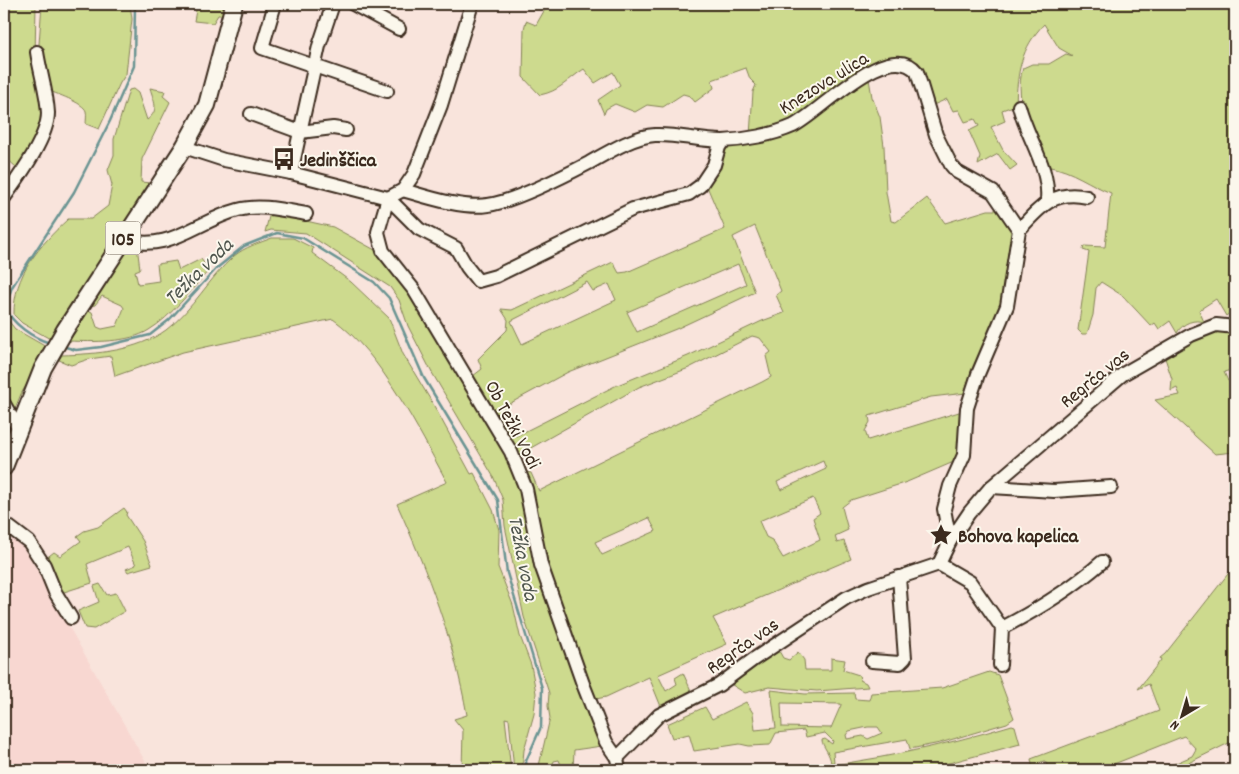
<svg xmlns="http://www.w3.org/2000/svg" width="1239" height="774" font-family="Dekko,sans-serif">
<style>
.built{fill:#f8d7d1}
.green{fill:#cdda8e;stroke:#848256;fill-rule:evenodd}
.lines{fill:none;stroke-linecap:round;stroke-linejoin:round}
.stream{stroke:#6a9492;stroke-width:2.5}
.minor-casing{stroke:#3b2a1e;stroke-width:16}
.major-casing{stroke:#3b2a1e;stroke-width:20}
.minor{stroke:#fbf7ec;stroke-width:12}
.major{stroke:#fbf7ec;stroke-width:16}
.labels{text-anchor:middle;stroke-width:4;stroke-linejoin:round;paint-order:stroke}
.shield{fill:#fbf7ec;stroke:#75685c;stroke-width:1}
.shield-label{font-size:19px;font-weight:bold;fill:#3b2a1e}
.street-label{font-size:20px;fill:#3b2a1e;stroke:#fbf7ec}
.poi-label{font-size:20px;font-weight:bold;fill:#3b2a1e;stroke:#fbf7ec;text-anchor:start}
.water-label{font-size:21px;font-style:italic;fill:#4f564e;stroke:#fbf7ec}
</style>
<rect width="100%" height="100%" fill="#f9e4dc"/>
<filter id="ink" filterUnits="userSpaceOnUse"><feTurbulence type="fractalNoise" baseFrequency=".02" numOctaves="2"/><feDisplacementMap in="SourceGraphic" scale="10" xChannelSelector="R" yChannelSelector="G"/><feConvolveMatrix kernelMatrix="1 2 1 2 8 2 1 2 1" color-interpolation-filters="sRGB"/></filter>
<g filter="url(#ink)">
<path class="built" d="M16,533L150,770H4V551Z"/>
<g class="green">
<path d="M4,4H36L35,58L43,119L32,149L17,168L4,156V144L9,137L4,133Z"/>
<path d="M42,4H130L132,19L126,74L120,83L99,129L86,124C86,121 87,115 86,111C84,103 55,93 46,90L39,44Z"/>
<path d="M174,4H226L222,15H218L213,23L194,21L197,5Z"/>
<path d="M548,4H1235V309L1226,316L1216,299L1199,310L1204,322C1195,319 1183,322 1177,333L1170,321L1159,329L1155,323L1151,326L1123,296L1101,282L1096,288L1093,315L1087,334H1082L1078,330L1089,252L1083,250L1084,246L1105,247L1111,193C1090,185 1072,170 1050,167L1048,170C1035,139 1012,102 1023,68L1032,64H1049L1066,54L1073,56L1059,48L1044,24C1021,48 1017,72 1016,105L1002,110L1005,121L991,127L1003,150L1017,165L1010,170L998,154L978,165L980,156L969,131L979,126L975,119L965,122L959,110L953,111L947,99L931,106L920,68L911,59H900L802,118L750,135L753,92L756,85L750,79L746,68L712,80L714,88L695,102L690,96L683,94L663,107L647,105L635,112L615,104L606,109L604,114L598,100L620,85L613,72L595,83L584,69C567,80 560,91 540,95L523,77L524,29L526,21L536,25Z"/>
<path d="M869,79L872,97L880,117L884,146L886,192L891,221L896,222L927,198L945,223L988,210H1002L1016,235L1004,300L966,393L931,397L869,416L870,422L865,431L868,440L959,412L962,413V447L956,461L907,482L851,500L842,507L848,530L835,536L837,543L844,541L851,559L713,618L727,644L658,675L666,691L677,684L675,678L683,673L693,695L662,709L649,677L606,697L596,699C577,651 557,597 543,547C536,522 535,497 526,472L531,473L539,491L762,382L771,377L766,356L771,352L760,338L752,336L689,368L639,387L529,449L519,458L473,376L482,369L478,359L507,330L508,320L501,309L512,310L613,262L619,273L627,272L725,229L706,184L724,149L729,145L772,135ZM755,226L781,291L776,295L784,313L762,321L688,356L615,386L516,436L505,413L507,405L568,372L676,329L755,292L733,237ZM738,264L746,284L637,332L627,312ZM587,282L593,291L609,284L616,300L522,344L511,321ZM823,461L826,469L781,490L777,482ZM813,498L820,513L813,518L820,540L783,558L772,540L766,537L759,521ZM649,518L656,531L602,555L595,542Z"/>
<path d="M150,88L165,91L163,96L170,102L142,159L141,182L150,183L52,340L22,323L14,315C13,275 40,245 68,219H91L108,206L112,185L108,170L114,155V139L129,90L133,89L138,93L147,120C160,110 154,102 150,88Z"/>
<path d="M270,213L333,227L375,250L405,287L499,440L521,484L602,746L574,750L573,770H563L559,760L554,761L550,770H538L550,718L548,706L549,693L524,617L505,526L503,500L493,476L431,371L408,326L399,300L390,287L306,233L271,230L265,232Z"/>
<path d="M272,238H293L313,248L312,253L351,282L389,318L403,354L433,404L471,474L474,473L493,510L499,530L498,567L513,605L520,636L531,665L536,693L534,714L524,750L522,770H514L509,719L505,718L511,770H462L463,730L454,719L467,715C454,641 428,573 397,504L447,482C419,431 381,353 333,319L183,352L115,376L111,356L89,359L71,365L59,360L62,355C97,354 137,351 166,330C193,310 209,278 234,256C245,247 259,243 272,238Z"/>
<path d="M130,245L137,246L140,269L135,271L138,284L159,281L157,264L176,261L179,270L201,259L209,270C192,289 171,317 149,330C129,343 92,342 69,341L88,310L92,312L97,327L102,329L117,326L124,308L122,305L102,296L95,305L90,306Z"/>
<path d="M4,315L15,329L48,348L21,394L14,411L4,396Z"/>
<path d="M1225,330L1235,332V369L1224,372L1228,381L1235,379V452L1215,454L1155,400L1180,395L1177,388L1171,391L1172,379L1164,355L1210,332Z"/>
<path d="M124,508L127,512L126,515L143,541L152,565L128,572L126,569L136,565L128,547L87,564L92,583L61,593L45,559L54,552L60,556L81,541L77,536L84,531L98,527Z"/>
<path d="M1235,565V569L1231,574L1235,585V740L1174,770H1168L1167,767L1192,756L1196,749L1184,736L1099,770H1044L1049,769L1045,761L1038,763L1042,770H1033L1031,759L1159,711L1149,684L1138,689L1161,660L1160,658L1165,654Z"/>
<path d="M100,584L107,595L116,593L125,611L94,629L85,628L78,611L99,602L94,586Z"/>
<path d="M779,651L783,658L789,660L798,652L804,660L805,670H831V658L845,660L843,670L859,675L860,680L866,683L868,687L817,691L769,687L745,693L729,683L770,652Z"/>
<path d="M989,672L998,675L1014,718L1007,723L940,743L910,749L907,739L833,752L834,762L831,763C830,753 822,746 822,740L825,739L832,744L833,741L825,733L806,737L804,730L776,733L770,745L749,746L740,744L694,751L689,734L672,738L667,724L705,707L712,719L746,702L753,713L755,730L776,728L771,690L805,694L854,693L855,699L869,700L871,693L942,688ZM781,703L841,704V705L831,728L782,727ZM868,727H878L882,733L868,739L863,736L847,739L846,735L849,731Z"/>
<path d="M1012,725L1015,726L1020,744L923,770H793C868,762 940,747 1012,725Z"/>
</g>
<g class="lines">
<g class="stream">
<path d="M50,343C33,338 12,324 5,307L12,287L74,192L110,121L134,66L135,4"/>
<path d="M62,346L76,350L101,347L150,335L169,320L217,268L244,246L277,233L303,238L374,282L389,298L424,378L498,500L507,573L542,688L541,727L526,761L527,770"/>
</g>
<defs>
<g id="minor">
<path d="M275,4L262,48L387,91"/>
<path d="M353,4L399,29"/>
<path d="M472,4L441,105L414,174L403,190L388,198L378,232L383,251L414,290L511,452L526,489L541,565L583,684L606,742L617,758L619,770"/>
<path d="M1019,106C1027,138 1050,167 1047,201"/>
<path d="M251,114L300,132L333,128L346,130"/>
<path d="M184,147L224,160L291,173L388,198L419,229L456,248L467,267L478,281L496,276L633,209L689,194L700,186L714,165L719,147L723,141"/>
<path d="M291,173L319,46L333,4"/>
<path d="M403,190C427,197 463,209 488,205C512,202 566,175 589,163C607,153 634,136 655,135C677,134 700,141 723,141C744,140 773,135 793,126C820,113 888,37 917,72L936,135L951,165L957,172L993,192L1019,230L1007,306L978,374L967,408L964,455L950,486L944,509L950,541"/>
<path d="M4,198C18,178 48,138 48,113C47,93 40,72 37,52"/>
<path d="M1019,230C1039,208 1054,189 1087,197"/>
<path d="M122,239C170,254 196,221 238,210C260,204 283,210 306,214"/>
<path d="M4,404L19,430"/>
<path d="M991,487L1054,491L1111,487"/>
<path d="M4,523L29,542L44,565L55,592L71,618"/>
<path d="M939,564L950,541L969,513L991,487L1123,374L1191,335L1216,325L1235,327"/>
<path d="M1002,628C1039,609 1071,589 1102,562"/>
<path d="M872,661L900,663L905,658L899,577"/>
<path d="M617,758L659,715L719,685L754,659L846,598L868,588L939,564L970,582L1002,628L1000,665"/>
</g>
<path id="major" d="M4,467L43,368L65,330L184,147L207,105L234,4"/>
</defs>
<use href="#minor" class="minor-casing"/>
<use href="#major" class="major-casing"/>
<use href="#minor" class="minor"/>
<use href="#major" class="major"/>
</g>
</g>
<defs>
<symbol id="bus-bare" viewBox="-9 -9 18 18"><path d="M-5-6H5V4H4V6H2V4H-2V6H-4V4H-5ZM-3.5-4V0h7V-4ZM-3.5 1.2v1.5H-2V1.2ZM2 1.2v1.5H3.5V1.2Z" fill="#3b2a1e" stroke="#fbf7ec" stroke-width="2.5" paint-order="stroke"/></symbol>
<symbol id="sight-bare" viewBox="-9 -9 18 18"><path d="M0-6L1.8-2.2L6-1.7L2.9 1.2L3.7 5.4L0 3.3L-3.7 5.4L-2.9 1.2L-6-1.7L-1.8-2.2Z" fill="#3b2a1e" stroke="#fbf7ec" stroke-width="2.5" paint-order="stroke"/></symbol>
</defs>
<g fill-rule="evenodd">
<use href="#bus-bare" x="268" y="143" width="32" height="32"/>
<use href="#sight-bare" x="925" y="519" width="32" height="32"/>
</g>
<g class="labels">
<rect class="shield" x="105.5" y="221.5" width="35" height="33" rx="4"/>
<g class="shield-label">
<text x="123" y="245">105</text>
</g>
<g class="street-label">
<text transform="translate(823 82) rotate(-32)" y="7">Knezova ulica</text>
<text transform="translate(1094 377) rotate(-39)" y="7">Regrča vas</text>
<text transform="translate(514 424) rotate(62)" y="7">Ob Težki Vodi</text>
<text transform="translate(742 645) rotate(-35)" y="7">Regrča vas</text>
</g>
<g class="poi-label">
<text x="300" y="166">Jedinščica</text>
<text x="958" y="542">Bohova kapelica</text>
</g>
<g class="water-label">
<text transform="translate(198 271) rotate(-44)" y="7">Težka voda</text>
<text transform="translate(524 558) rotate(79)" y="7">Težka voda</text>
</g>
</g>
<rect width="1239" height="774" fill="none" stroke="#fbf7ec" stroke-width="20"/>
<rect x="10" y="10" width="1219" height="754" fill="none" stroke="#3b2a1e" stroke-width="2" filter="url(#ink)"/>
<g transform="translate(1182 716) rotate(218)" stroke="#fbf7ec" stroke-width="4" paint-order="stroke">
<path d="M0-4L9 19L0 12L-9 19Z" fill="#3b2a1e"/>
<text y="-8" font-size="14" font-weight="bold" text-anchor="middle" fill="#3b2a1e">N</text>
</g>
</svg>
